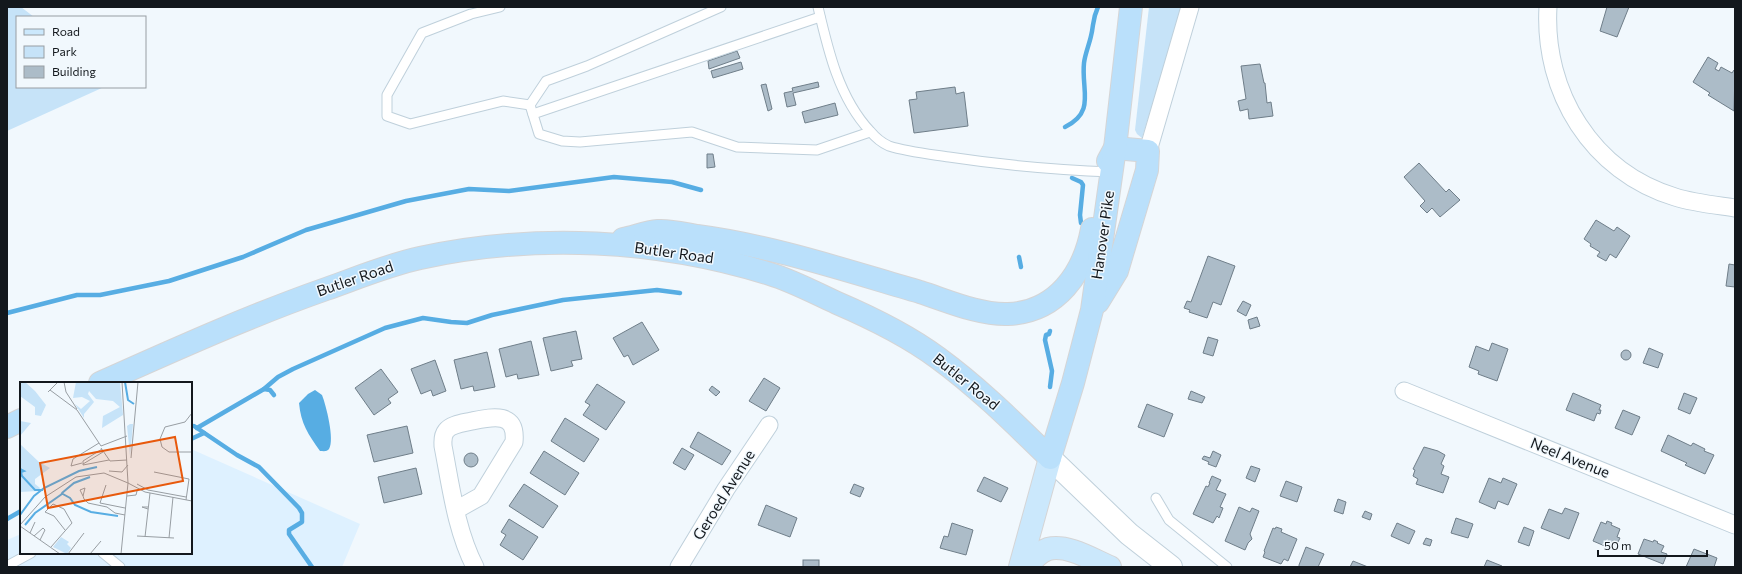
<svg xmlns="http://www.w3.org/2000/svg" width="1742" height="574" font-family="Commissioner,sans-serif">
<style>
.built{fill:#def1ff}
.green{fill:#c6e3f8}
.water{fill:#57ade3}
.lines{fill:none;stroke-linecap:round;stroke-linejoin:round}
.stream{stroke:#57ade3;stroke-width:4.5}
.building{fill:#acbcc8;stroke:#6f7e89}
.service-casing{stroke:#bfd0db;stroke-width:11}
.minor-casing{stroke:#bfd0db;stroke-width:19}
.secondary-casing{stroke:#bfd0db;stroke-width:24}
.primary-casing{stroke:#d5d5d6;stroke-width:24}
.trunk-casing{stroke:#d5d5d6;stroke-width:24}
.service{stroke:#fff;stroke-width:9}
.minor{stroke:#fff;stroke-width:17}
.secondary{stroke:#fff;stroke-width:22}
.primary{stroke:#cbe8fc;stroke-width:22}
.trunk{stroke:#bae0fb;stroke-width:22}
.labels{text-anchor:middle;stroke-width:3;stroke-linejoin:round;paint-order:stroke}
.street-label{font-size:15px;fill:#13181d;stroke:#f1f8fd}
.inset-river{fill:none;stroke:#57ade3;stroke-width:2}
.inset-road{fill:none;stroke:#989ea3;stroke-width:1}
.view{fill:#e8590c;fill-opacity:0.15;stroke:#e8590c;stroke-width:2}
.inset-edge{fill:none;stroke:#13181d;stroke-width:2}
</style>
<rect width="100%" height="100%" fill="#f1f8fd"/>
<path class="built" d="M191,449L360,524L342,567H7V540L21,534V553H191Z"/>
<g class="green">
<path d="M7,7H21L34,17H17V87H104L7,131Z"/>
<path d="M1149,7H1182L1142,138L1137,134L1135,130Z"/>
</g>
<path class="water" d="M315,390L322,395C326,405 335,440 329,449C327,452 323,451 320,451C308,434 301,424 299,403L308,394Z"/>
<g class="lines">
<g class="stream">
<path d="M1065,127C1096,112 1081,90 1084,63C1085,54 1089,45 1091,36C1094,24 1092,20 1098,7"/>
<path d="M1072,178L1081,182L1083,185L1080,215L1081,223"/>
<path d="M1019,257L1021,267"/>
<path d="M7,313L77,295H100L169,281L243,257L306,230L406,201L469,189L509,191L614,177L672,182L701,190"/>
<path d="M1050,387L1052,371L1045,340L1046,335L1049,334L1050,331"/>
<path d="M264,389L270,390L274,395"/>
<path d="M194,426L237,455L259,467L299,508L302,513V522L289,530V534L312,567"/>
<path d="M197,428L264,389L278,377L293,369L385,328L423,318L451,322L467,323L492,315L563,300L657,290L680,293"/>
<path d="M191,439L204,433"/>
<path d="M7,519L21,511"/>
</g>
</g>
<g class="building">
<path d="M1607,7H1629L1617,37L1600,31Z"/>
<path d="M737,51L740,58L709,69L708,61Z"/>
<path d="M1708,57L1718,63L1715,69L1719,71L1721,67L1732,73L1734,70L1735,71L1734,111L1708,95L1710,93L1693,82Z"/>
<path d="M741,62L743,69L713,78L711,71Z"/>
<path d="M1260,64L1264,83H1265L1267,103L1271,102L1273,116L1249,119L1248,109L1240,111L1238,101L1246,99L1241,66Z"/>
<path d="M818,82L819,87L793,93L796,105L787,107L784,93L793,91L792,88Z"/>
<path d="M766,84L772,109L768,111L761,85Z"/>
<path d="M955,87L956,94L964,92L968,126L914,133L909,100L917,99L916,92Z"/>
<path d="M835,103L838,115L805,123L802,112Z"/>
<path d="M707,154H713L715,167L707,168Z"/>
<path d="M1419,163L1446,192L1449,189L1460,200L1440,217L1432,208L1427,213L1420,206L1425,201L1404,177Z"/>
<path d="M1596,220L1614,231L1617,227L1630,236L1616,258L1610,254L1606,261L1597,256L1600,252L1590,246L1591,244L1584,239Z"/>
<path d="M1208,256L1235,266L1221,305L1213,302L1207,318L1189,312L1190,310L1184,308L1187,301L1191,302Z"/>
<path d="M1729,264L1735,265V290V287L1726,286Z"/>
<path d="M1243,301L1251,305L1246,316L1237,311Z"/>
<path d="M1257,317L1260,326L1250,329L1248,320Z"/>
<path d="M642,322L659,350L633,365L628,355L624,357L613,338Z"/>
<path d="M576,331L582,359L571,361L573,366L551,371L543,338Z"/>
<path d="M1208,337L1218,340L1213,356L1203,353Z"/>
<path d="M531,341L539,375L518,379L517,374L506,377L499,349Z"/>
<path d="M1492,343L1508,349L1497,381L1478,374L1479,371L1469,367L1476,346L1489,351Z"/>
<path d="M1649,348L1663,354L1658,368L1643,363Z"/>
<circle cx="1626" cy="355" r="5"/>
<path d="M487,352L495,387L474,391L473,386L461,389L454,360Z"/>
<path d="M435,360L446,391L433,396L431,390L421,394L411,369Z"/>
<path d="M381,369L398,392L388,399L391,403L374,415L355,388Z"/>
<path d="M764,378L780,388L766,411L749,401Z"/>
<path d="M597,384L625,402L606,430L583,415L590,405L585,402Z"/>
<path d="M712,386L720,392L716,396L709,390Z"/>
<path d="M1191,391L1205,397L1202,403L1188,399Z"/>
<path d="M1573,393L1601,405L1599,410H1601L1600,414L1597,413L1594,421L1566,410Z"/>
<path d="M1684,393L1697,398L1690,414L1678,409Z"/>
<path d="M1147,404L1173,414L1164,437L1138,427Z"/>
<path d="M1623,410L1640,417L1632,435L1615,428Z"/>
<path d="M565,418L599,439L584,462L551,441Z"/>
<path d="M407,426L413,453L374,462L367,435Z"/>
<path d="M698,432L731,451L722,465L690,447Z"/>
<path d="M1668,435L1691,446L1693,443L1705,449L1704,451L1714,455L1705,474L1685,465L1687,463L1661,451Z"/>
<path d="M1424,447L1438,451L1445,455L1441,464L1444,466L1441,474L1449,477L1443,493L1416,484L1418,479L1413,476L1415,470L1413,469Z"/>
<path d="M682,448L694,455L685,470L673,463Z"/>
<path d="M544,451L579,473L565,495L530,473Z"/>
<path d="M1213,451L1221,455L1216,467L1208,464L1209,462L1202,459L1204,456L1210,458Z"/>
<circle cx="471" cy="460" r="7"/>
<path d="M1251,466L1260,469L1255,482L1246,478Z"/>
<path d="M416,468L422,494L384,503L378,477Z"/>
<path d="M1212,476L1221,480L1216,490L1226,494L1220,507L1223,508L1219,518L1217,516L1213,523L1193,514L1206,486L1208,487L1210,483H1209Z"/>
<path d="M984,477L1008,488L1001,502L977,491Z"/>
<path d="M1489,478L1501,483L1503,478L1517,484L1508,505L1498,501L1495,509L1479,502Z"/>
<path d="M1286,481L1302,487L1297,502L1280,496Z"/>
<path d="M524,484L558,506L543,528L509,506Z"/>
<path d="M854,484L864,488L860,497L850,493Z"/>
<path d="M1338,499L1346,502L1343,514L1334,511Z"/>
<path d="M766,505L797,518L790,537L758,525Z"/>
<path d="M1239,507L1250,512L1252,508L1259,511L1250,534L1252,539L1248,543L1245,550L1225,541Z"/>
<path d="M1565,508L1579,513L1569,539L1541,528L1549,509L1562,514Z"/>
<path d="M1365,511L1372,514L1370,520L1362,517Z"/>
<path d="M1456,518L1473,524L1468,538L1451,533Z"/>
<path d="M509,519L538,537L523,560L500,545L506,535L501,532Z"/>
<path d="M1607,521L1612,523L1611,525L1620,529L1617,537L1620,538L1618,542L1615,541L1612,549L1593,541L1601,522L1606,524Z"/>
<path d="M952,523L973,530L966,555L940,548L944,536L948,537Z"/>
<path d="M1397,523L1415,531L1409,544L1391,536Z"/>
<path d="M1276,527L1282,529L1281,532L1297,539L1288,561L1284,559L1281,564L1263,557L1265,552L1264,551L1273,528L1275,529Z"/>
<path d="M1524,527L1534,531L1529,546L1518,542Z"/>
<path d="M1426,538L1432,540L1430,546L1423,544Z"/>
<path d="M1644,539L1653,542L1654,540L1658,542L1657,543L1664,546L1661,552L1667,554L1663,564L1638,554Z"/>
<path d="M1306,547L1324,554L1318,567H1299V565Z"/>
<path d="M1694,549L1717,558L1714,567H1686Z"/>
<rect x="803" y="560" width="16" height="7"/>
<path d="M1487,560L1502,566L1501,567H1484Z"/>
<path d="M1353,561L1368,567H1350Z"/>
</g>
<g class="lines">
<defs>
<g id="service">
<path d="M500,7L471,14L422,33L387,95V116L410,124L503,101L530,105"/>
<path d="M721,7L587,66L546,81L530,105L539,134L562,141L580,142L692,132L737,147L817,150L870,132"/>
<path d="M818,7C828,50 839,98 870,131C875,137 882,143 889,146C908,152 929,154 949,157C1002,165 1057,170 1112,172"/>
<path d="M533,114L820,17"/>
<path d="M1156,498L1169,520L1227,567"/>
<path d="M103,553L120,567"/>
<path d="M7,566L31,553"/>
</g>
<g id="minor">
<path d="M1548,7C1543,92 1592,172 1675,197C1694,203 1715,205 1735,208"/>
<path d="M1148,151L1190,7"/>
<path d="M1404,391L1735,525"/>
<path d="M456,510L481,496L514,442C517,411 492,417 472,421C464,423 451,424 446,431C442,436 443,441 443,446C451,487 456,530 475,567"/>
<path d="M679,567L726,489L769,425"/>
</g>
<path id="secondary" d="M1050,458L1129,534L1171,567"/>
<g id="primary">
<path d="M1020,567L1050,458"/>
<path d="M1027,567C1032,560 1039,552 1048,549C1068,544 1093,560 1110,567"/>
</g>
<g id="trunk">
<path d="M623,239C634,237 646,232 658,231C670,230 685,234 697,236C773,246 847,271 920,292C948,301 979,315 1008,314C1057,312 1084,273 1092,229"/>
<path d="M1098,302L1117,271L1147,170L1148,151L1115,148L1108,161"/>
<path d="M100,383C174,350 249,316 326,289C357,278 388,265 420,258C535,233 658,239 770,274C793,281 815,293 837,303C872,318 907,335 938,358C979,388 1014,423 1050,458L1073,383L1092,310L1115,148L1131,7"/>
<path d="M7,427L21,420"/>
</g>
</defs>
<use href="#service" class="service-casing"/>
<use href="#minor" class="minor-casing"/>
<use href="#secondary" class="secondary-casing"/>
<use href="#primary" class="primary-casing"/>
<use href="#trunk" class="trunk-casing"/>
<use href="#service" class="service"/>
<use href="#minor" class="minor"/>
<use href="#secondary" class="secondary"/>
<use href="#primary" class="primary"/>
<use href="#trunk" class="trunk"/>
</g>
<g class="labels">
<g class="street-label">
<text transform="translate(1103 235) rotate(-82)" y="5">Hanover Pike</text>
<text transform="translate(674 253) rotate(8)" y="5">Butler Road</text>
<text transform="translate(355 279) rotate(-19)" y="5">Butler Road</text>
<text transform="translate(966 382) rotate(39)" y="5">Butler Road</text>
<text transform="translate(1570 458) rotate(22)" y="5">Neel Avenue</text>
<text transform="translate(724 495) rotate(-58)" y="5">Geroed Avenue</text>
</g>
</g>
<g transform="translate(20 382)">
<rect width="172" height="172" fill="#f1f8fd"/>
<path d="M0,0H5L15,9L26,23L21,34L15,33V25L0,14ZM56,0H100L103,33L82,46L83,34L100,25L93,19L76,17L69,9L68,12L74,20L64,32V36L55,22L61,27L70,19L62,15L53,16ZM0,39L11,41L0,54ZM110,42H113L110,74L107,44ZM0,62L19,80L30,86L15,97V102L20,106L18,109L0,110ZM41,155L49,160L47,162L51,166L47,172L33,165Z" fill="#c6e3f8"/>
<path class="inset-river" d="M105,0L108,18L114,22M0,87L4,89L1,90L2,94L15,108H23M41,111L50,116L55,123L71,130L98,134M42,111L54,101L70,95M0,133L14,114L24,106L59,89L77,85M5,143L15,131L42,112"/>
<path class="inset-road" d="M44,0L46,10L57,27M30,8L57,28L81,64L107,54M28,10L38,0M172,62V75M81,66L90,79L107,78M82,67L63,79V83L89,78M171,70H149L142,65L140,57L145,45L165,40L172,31M111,76L118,0M62,81L51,84L53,77L79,61M63,82L83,70M89,89L102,90L108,83M134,90L169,97L166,118M117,102L128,108L166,115M86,103L80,121L105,126M63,114L65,106L60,108L63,114L64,117L68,121L87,125L95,131L105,133M107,114L116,113L117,109M128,127L122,125H128M0,143L25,115L56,95L84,91L108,101L102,0M0,144L40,172M10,151L15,140M14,154L23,146L25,148L20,158M117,154L154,156M125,155L130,111M149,156L153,115M31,165L52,141L44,127L33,122L25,130L34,134L45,148M48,172L64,151M70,172L81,159M101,172L108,101L125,110L172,119"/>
<path class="view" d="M155,55L163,99L28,126L20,81Z"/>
<rect width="172" height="172" class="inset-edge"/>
</g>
<rect width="1742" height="574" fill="none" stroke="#13181d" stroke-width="16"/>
<rect x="16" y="16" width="130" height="72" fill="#f1f8fd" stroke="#989ea3"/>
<rect x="24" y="29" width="20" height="6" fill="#cbe8fc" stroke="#989ea3"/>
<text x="52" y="36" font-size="12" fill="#13181d">Road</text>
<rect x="24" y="46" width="20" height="12" fill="#c6e3f8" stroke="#989ea3"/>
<text x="52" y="56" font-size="12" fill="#13181d">Park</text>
<rect x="24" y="66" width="20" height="12" fill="#acbcc8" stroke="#989ea3"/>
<text x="52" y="76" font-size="12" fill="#13181d">Building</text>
<path d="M1598 550v6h109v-6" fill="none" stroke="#13181d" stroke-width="2"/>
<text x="1604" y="550" font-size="12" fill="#13181d" stroke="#f1f8fd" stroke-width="3" paint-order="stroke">50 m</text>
</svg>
